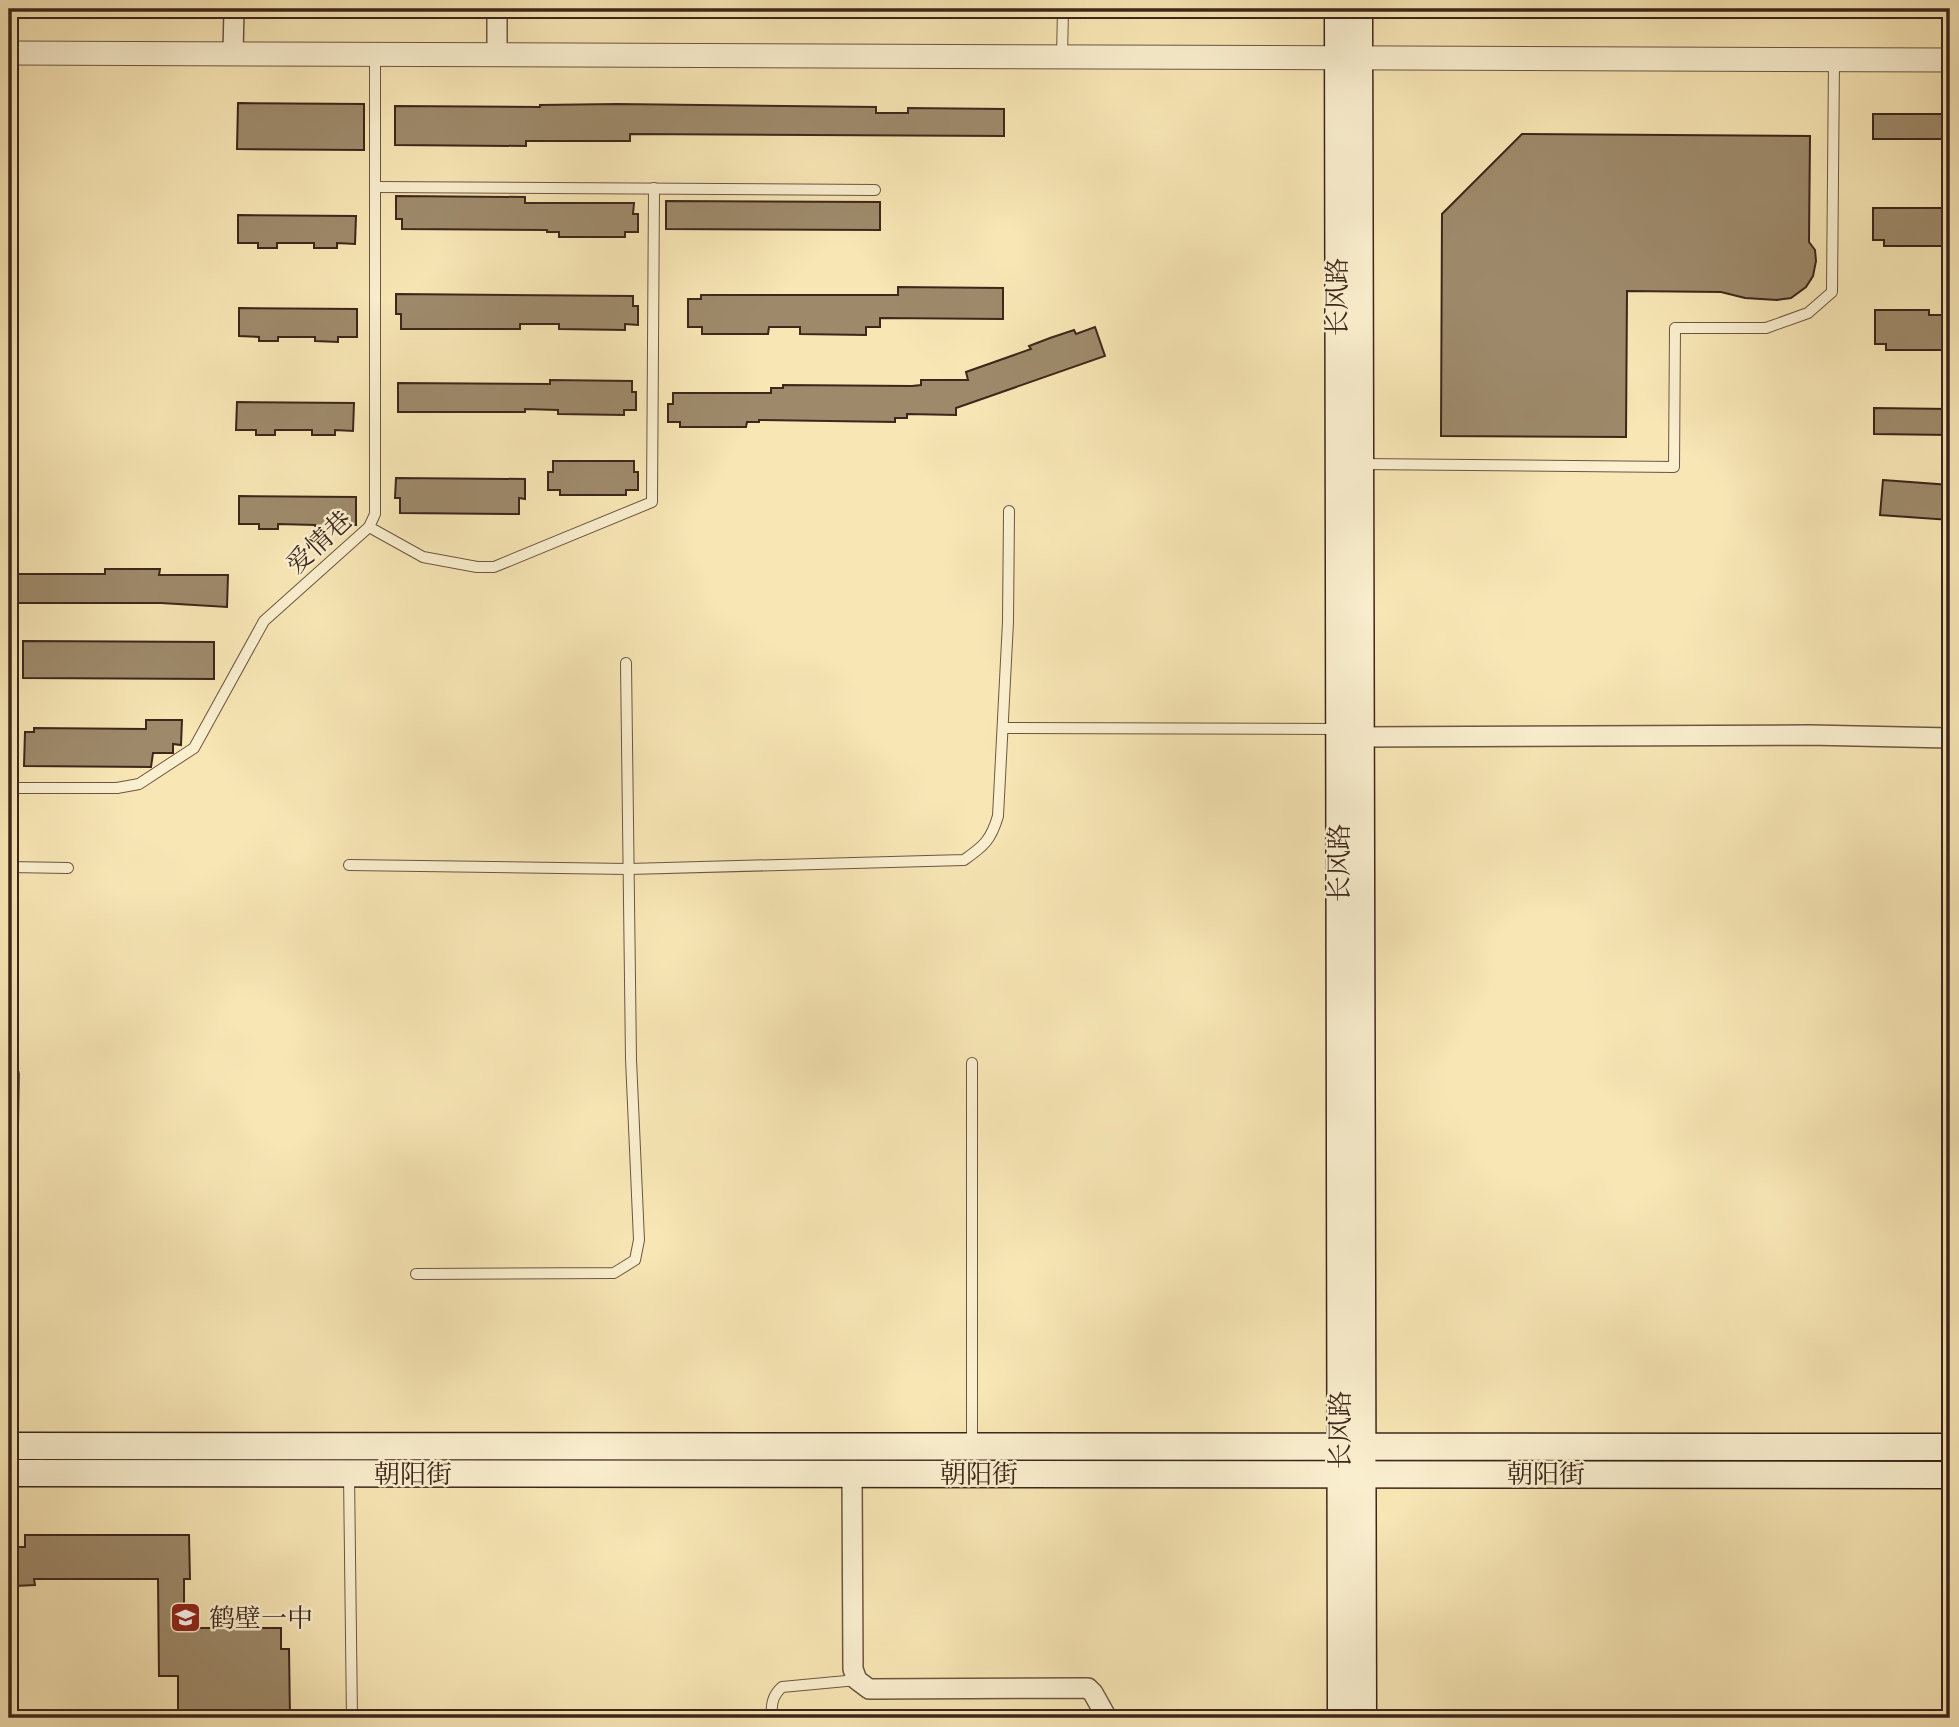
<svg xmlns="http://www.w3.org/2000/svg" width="1959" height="1727" font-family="Vollkorn,'Noto Serif SC',serif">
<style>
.building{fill:#9e8a6b;stroke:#3d261b;stroke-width:2}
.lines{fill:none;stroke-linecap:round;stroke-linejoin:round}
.service-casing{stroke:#6c5642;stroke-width:12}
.minor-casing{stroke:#6c5642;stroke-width:22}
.tertiary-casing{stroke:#6c5642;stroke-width:25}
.secondary-casing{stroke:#3d261b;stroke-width:29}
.service{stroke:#faefcf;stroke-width:10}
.minor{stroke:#faefcf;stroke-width:19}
.tertiary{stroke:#faefcf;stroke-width:23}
.secondary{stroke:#faefcf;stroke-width:26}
.labels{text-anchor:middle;stroke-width:5;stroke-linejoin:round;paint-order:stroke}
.street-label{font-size:26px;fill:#3d261b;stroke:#faefcf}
.poi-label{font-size:26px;fill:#3d261b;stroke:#faefcf;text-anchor:start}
</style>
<rect width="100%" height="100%" fill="#f8e6b5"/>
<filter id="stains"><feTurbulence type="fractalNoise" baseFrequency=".00286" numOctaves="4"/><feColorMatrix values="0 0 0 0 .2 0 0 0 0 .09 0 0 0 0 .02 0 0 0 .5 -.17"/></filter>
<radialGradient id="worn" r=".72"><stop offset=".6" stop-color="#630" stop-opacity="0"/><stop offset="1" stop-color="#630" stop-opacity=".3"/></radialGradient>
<g class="building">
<path d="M238,103L364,104V150L237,149Z"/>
<path d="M617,104L876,107V113H908V108L1004,109V136L630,134V141H526V146L395,145V106L540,107V105Z"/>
<rect x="1873" y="114" width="77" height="25"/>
<path d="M1522,134L1810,136L1809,242L1815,250L1816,261L1813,276L1806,287L1791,298L1777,300L1745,298L1721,292L1627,291L1626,437L1441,436L1442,214Z"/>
<path d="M396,196L525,197V203H634L633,214H638V232H625V237H559V232H547V230L402,229V219H396Z"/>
<path d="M666,201L880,202V230L666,229Z"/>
<path d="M1873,208H1950L1949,246H1884V240H1873Z"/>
<path d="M238,215L356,216L355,244L337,243V248H314V243H277V248H258V243H238Z"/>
<path d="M898,287L1003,288V319L880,318V327H866V335L800,334V327H769L768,334H702V327H688V299H701V295H898Z"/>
<path d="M396,294L633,296V306H638V325L625,324V330L559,329V324H520V329H401V314H396Z"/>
<path d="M239,308L357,309V337H338V342L315,341V337H278V341H259V337L239,336Z"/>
<path d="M1875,310H1929V315H1950V345H1945V350H1886V344H1875Z"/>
<path d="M1095,327L1105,356L956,408V415L907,414V418H895V422L759,420V422H747L746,427H680V422H668V404H673V393H771V388H783V385L912,386L921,385V380H968L966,372L1031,349L1029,346L1050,338L1074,330L1076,334Z"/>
<path d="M550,380L632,381V392H636V410H624V415L558,414V410L525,409V412H398V383L550,384Z"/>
<path d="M237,402L354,403L353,431L335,430V435H312V430H275V435H256V430H236Z"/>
<path d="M1874,408L1950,409V435L1874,434Z"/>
<path d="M553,461H634V472H638V490H626V495H560V490H548V472H553Z"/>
<path d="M396,478L525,479V499L519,498V514L400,513V498H395Z"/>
<path d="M1883,480L1950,485V520L1880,515Z"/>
<path d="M239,496L356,497V525H337V529H315V525L278,524V529H259V524H239Z"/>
<path d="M105,569H160L159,575H228L227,607L161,603H9V574H105Z"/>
<path d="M23,641L214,642V679L23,678Z"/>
<path d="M146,720H182L181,745L173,744V753H153L151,767L24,766L25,732H34V728L146,729Z"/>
<path d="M25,1535H189L190,1579H184V1628H281V1649H289L290,1718H178V1676H159L158,1579H34L35,1585L15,1586V1547H25Z"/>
</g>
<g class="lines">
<defs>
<g id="service">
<path d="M1062,57L1063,9"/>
<path d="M375,187L875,190"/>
<path d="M1360,464L1674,467L1675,328H1766L1808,313L1832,292L1834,60"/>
<path d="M369,527L423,557L477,567H494L652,502L654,188"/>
<path d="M1003,728L1338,729"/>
<path d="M9,788H117L139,784L194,748L264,621L369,527L375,514V55"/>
<path d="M349,865L629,869L964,860C984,846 991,840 998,816L1008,622L1009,511"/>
<path d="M9,867L68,868"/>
<path d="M9,1185L12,1179L14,1074"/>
<path d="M416,1274L614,1273L635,1260L639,1240L631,1059L626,663"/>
<path d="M972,1444V1063"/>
<path d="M349,1474L352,1718"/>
<path d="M772,1718C771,1705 772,1696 782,1687L857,1680"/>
</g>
<g id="minor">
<path d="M233,54L234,9"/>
<path d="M497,55V9"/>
<path d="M1360,737L1809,735L1950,738"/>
<path d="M852,1474L853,1669L857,1680L869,1689L1088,1688L1093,1693L1107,1718"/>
</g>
<path id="tertiary" d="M9,53L1950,60"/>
<g id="secondary">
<path d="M1338,9L1341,1718"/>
<path d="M1359,9L1363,1718"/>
<path d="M9,1446L1950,1447"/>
<path d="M9,1473L1950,1475"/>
</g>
</defs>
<use href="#service" class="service-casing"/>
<use href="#minor" class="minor-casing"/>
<use href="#tertiary" class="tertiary-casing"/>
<use href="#secondary" class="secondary-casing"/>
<use href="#service" class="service"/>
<use href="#minor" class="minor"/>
<use href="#tertiary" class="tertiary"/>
<use href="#secondary" class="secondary"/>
</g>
<defs>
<symbol id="school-square" viewBox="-11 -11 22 22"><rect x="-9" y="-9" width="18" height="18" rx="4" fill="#8f2418" stroke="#faefcf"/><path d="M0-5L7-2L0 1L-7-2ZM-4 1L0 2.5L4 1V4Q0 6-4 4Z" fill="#fff"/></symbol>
</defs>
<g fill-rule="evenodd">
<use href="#school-square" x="168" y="1600" width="35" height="35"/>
</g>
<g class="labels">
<g class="street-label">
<text transform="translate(1337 297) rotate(-90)" y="9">长风路</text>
<text transform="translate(319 542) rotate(-43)" y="9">爱情巷</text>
<text transform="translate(1339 863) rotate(-90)" y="9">长风路</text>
<text transform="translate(1340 1430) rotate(-90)" y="9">长风路</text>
<text x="413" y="1483">朝阳街</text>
<text x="979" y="1483">朝阳街</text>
<text x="1546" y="1483">朝阳街</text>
</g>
<g class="poi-label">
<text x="209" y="1627">鹤壁一中</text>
</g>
</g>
<rect width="1959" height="1727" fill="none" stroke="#f8e6b5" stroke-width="35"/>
<rect x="10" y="10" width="1938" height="1706" fill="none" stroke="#3d261b" stroke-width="3.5"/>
<rect x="18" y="18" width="1924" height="1692" fill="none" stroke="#3d261b" stroke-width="2"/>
<rect width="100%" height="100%" filter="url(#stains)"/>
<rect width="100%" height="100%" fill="url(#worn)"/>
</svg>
